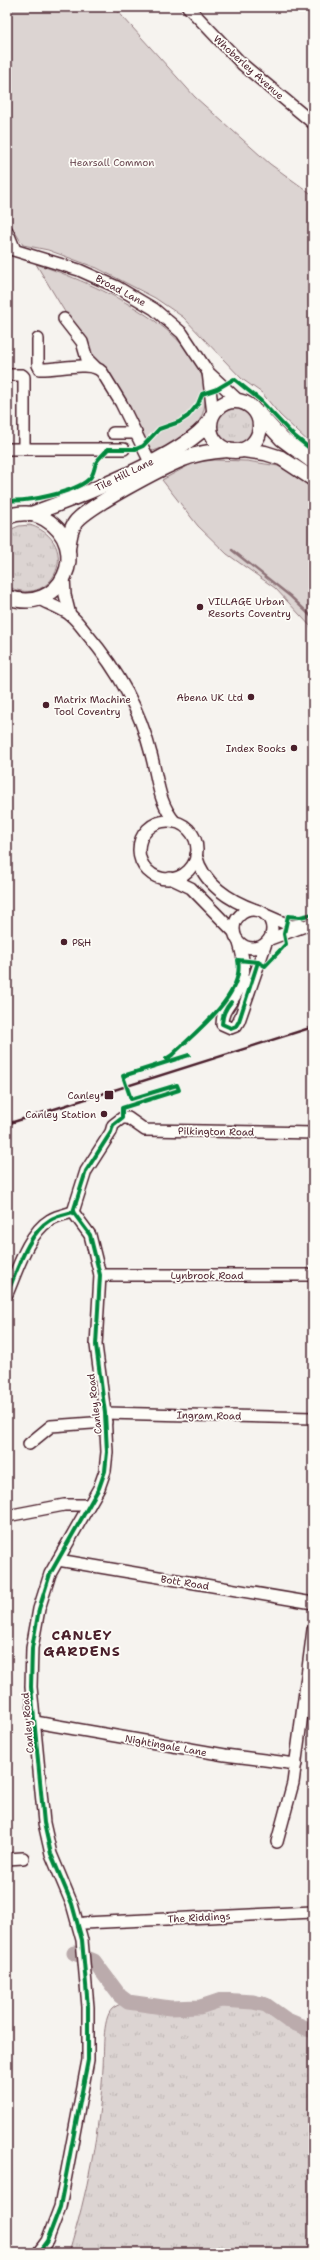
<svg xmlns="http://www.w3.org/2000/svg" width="320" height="2260" font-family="'Shantell Sans',sans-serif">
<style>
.grass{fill:url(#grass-tufts);stroke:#937a7e}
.park{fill:#dcd4d2;stroke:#937a7e}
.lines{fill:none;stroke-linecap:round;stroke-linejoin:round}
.stream{stroke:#8e7378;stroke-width:2.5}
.river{stroke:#bbabac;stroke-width:15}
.minor-casing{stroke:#4a1f2b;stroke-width:14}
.major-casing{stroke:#4a1f2b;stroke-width:17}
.minor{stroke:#fdfcf7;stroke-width:11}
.major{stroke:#fdfcf7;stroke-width:14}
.rail{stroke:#4a1f2b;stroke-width:2.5}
.cycleway-casing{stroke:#fdfcf7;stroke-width:6}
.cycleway{stroke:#00873e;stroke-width:4}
.poi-dot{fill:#4a1f2b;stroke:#fdfcf7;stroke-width:1.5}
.labels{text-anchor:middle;stroke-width:3.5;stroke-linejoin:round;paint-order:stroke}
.street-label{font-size:10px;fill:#4a1f2b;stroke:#fdfcf7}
.park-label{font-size:10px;fill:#6e4c55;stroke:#fdfcf7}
.poi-label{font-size:10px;fill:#4a1f2b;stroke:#fdfcf7;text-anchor:end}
.district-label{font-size:14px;font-weight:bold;letter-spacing:1px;fill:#4a1f2b;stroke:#fdfcf7}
</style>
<defs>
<pattern id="grass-tufts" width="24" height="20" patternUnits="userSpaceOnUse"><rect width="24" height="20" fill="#dcd4d2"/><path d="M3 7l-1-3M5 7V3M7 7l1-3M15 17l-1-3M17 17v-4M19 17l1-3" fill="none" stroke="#beb6b4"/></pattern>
</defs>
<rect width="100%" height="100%" fill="#f6f3ef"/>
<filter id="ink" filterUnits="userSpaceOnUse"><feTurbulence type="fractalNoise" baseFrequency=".025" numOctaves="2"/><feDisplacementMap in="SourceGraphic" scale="8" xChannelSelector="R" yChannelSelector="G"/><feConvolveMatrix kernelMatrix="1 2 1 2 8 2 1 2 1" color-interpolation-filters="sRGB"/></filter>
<g filter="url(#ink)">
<g class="grass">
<circle cx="236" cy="426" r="19"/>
<path d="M30,525C83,542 54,611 7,586V531L19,526Z"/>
<path d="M234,1999L266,2005L287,2020L313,2031V2253H69C87,2193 100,2131 103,2068C104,2054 102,2019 112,2009C127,1996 151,2007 168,2008C178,2009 192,2009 201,2006C213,2003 222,2000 234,1999Z"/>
</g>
<g class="park">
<path d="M7,7H114L195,97L270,164L313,195V446L280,415L262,393L242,379L183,317L155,298L97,268L48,250L23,245L7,219Z"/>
<path d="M36,264C91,282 221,335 204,409C198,433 175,444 153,451L144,443Z"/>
<path d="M215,460L247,461L278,466L313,485V629L275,588L227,554L198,526L162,480L195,462Z"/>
</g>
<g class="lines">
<path class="stream" d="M232,550L290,596L313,618"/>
<path class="river" d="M74,1953L94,1961L120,1996L128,2002L170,2008L200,2007L221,2000L253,2002L266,2005L287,2020L313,2031"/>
<defs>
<g id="minor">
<path d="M188,7L242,64L313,123"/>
<path d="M7,231L15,250"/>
<path d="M7,248L79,270L117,287L154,309L182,333L208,372L239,401"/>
<path d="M64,319L82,342L87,359L95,367"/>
<path d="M38,339V365L40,369C56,370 91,360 102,372L121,403L150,462"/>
<path d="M208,372L213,414"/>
<path d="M7,375H22L24,377V449"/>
<path d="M113,433H136"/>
<path d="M7,449H124"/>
<path d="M64,577L65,595L70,615"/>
<path d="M39,599C49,604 60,608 69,614C76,619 82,628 87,634C117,669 140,710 151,754C158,779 158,802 175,822"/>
<circle cx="168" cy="850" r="29"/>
<path d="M196,855C203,884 230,901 256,910"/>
<path d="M170,878L191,888L234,932"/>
<circle cx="253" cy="929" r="19"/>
<path d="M268,916L291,926L301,925"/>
<path d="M270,939L313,923"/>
<path d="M239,943C246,965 246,980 233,999C227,1008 222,1013 222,1024L231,1028L236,1026L239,1021L265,946"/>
<path d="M73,1212L86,1171L111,1132L113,1125L122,1118H128L145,1130L313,1133"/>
<path d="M100,1275H313"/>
<path d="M7,1294C17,1271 28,1233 50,1220C56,1216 66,1214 73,1212"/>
<path d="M105,1413L313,1418"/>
<path d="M29,1444L51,1426L106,1422"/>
<path d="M7,1516L64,1505H89"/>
<path d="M58,1560L313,1603"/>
<path d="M35,1722L225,1755L296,1764"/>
<path d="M277,1842L293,1783L313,1630"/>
<path d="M7,1859L23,1858"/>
<path d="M84,1923L313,1912"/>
<path d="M38,2253L47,2241L60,2207L88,2060V2007L82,1940L72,1904L51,1854L44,1823L31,1687L32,1648L39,1609L50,1574L99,1488L105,1471L107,1452L105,1413L96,1345L100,1275L90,1235L73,1212"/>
</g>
<g id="major">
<circle cx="235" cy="426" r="25"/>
<path d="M258,413L282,439L313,462"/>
<path d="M243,450L265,453L281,458L313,479"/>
<path d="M31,514C73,499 185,456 210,421"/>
<path d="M7,517C19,512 33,512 45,519C93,547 61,617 7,597"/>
<path d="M68,549C69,540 70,530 75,523C86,507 163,467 183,459C197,453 213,451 228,450"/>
</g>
</defs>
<use href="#minor" class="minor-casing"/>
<use href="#major" class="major-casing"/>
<use href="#minor" class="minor"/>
<use href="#major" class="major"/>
<path class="rail" d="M7,1124L313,1027"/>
<defs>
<g id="cycleway">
<path d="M7,500C25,503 76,492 89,479C94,475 94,468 96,463C98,458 105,453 108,449H136L143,446L159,429L179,422L188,416L198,404L202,394L217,389L234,379L260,400L292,434L313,451"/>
<path d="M231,1002C225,1009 222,1015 222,1024L231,1028L236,1026L239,1021L258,962"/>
<path d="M166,1059L172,1055C195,1032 245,995 238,960L258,962L265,966L286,944L284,934L288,916L300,917L313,914"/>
<path d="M73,1212L86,1171L111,1132L113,1125L122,1118V1108L179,1090L177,1085L131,1099L123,1076L189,1055"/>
<path d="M7,1294C17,1271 28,1233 50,1220C56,1216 66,1214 73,1212"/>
<path d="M38,2253L47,2241L60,2207L88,2060V2007L82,1940L72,1904L51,1854L44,1823L31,1687L32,1648L39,1609L50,1574L99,1488L105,1471L107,1452L105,1413L96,1345L100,1275L90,1235L73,1212"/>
</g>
</defs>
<use href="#cycleway" class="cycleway-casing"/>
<use href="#cycleway" class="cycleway"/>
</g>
</g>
<g class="poi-dot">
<circle cx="200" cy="607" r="4"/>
<circle cx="251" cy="697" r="4"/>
<circle cx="46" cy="705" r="4"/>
<circle cx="294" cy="748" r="4"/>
<circle cx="64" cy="942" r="4"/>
<rect x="104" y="1090" width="10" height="10" rx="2"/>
<circle cx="104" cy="1114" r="4"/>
</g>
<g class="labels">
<g class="street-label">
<text transform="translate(249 67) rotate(42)" y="4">Whoberley Avenue</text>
<text transform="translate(121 290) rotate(28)" y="4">Broad Lane</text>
<text transform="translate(124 474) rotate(-26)" y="4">Tile Hill Lane</text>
<text transform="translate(216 1131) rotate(1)" y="4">Pilkington Road</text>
<text x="207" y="1279">Lynbrook Road</text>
<text transform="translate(94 1404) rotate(-97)" y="4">Canley Road</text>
<text transform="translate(209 1415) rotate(1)" y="4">Ingram Road</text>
<text transform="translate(185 1582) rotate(9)" y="4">Bott Road</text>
<text transform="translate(27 1723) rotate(-95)" y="4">Canley Road</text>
<text transform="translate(166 1745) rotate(10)" y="4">Nightingale Lane</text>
<text transform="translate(199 1917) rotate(-3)" y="4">The Riddings</text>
</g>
<g class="park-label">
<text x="112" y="166">Hearsall Common</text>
</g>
<g class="poi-label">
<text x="208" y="605" text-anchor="start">VILLAGE Urban<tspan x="208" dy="12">Resorts Coventry</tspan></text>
<text x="243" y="701">Abena UK Ltd</text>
<text x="54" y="703" text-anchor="start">Matrix Machine<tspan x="54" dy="12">Tool Coventry</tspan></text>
<text x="286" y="752">Index Books</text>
<text x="72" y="946" text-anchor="start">P&amp;H</text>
<text x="100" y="1099">Canley</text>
<text x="96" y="1118">Canley Station</text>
</g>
<g class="district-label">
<text x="82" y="1640">CANLEY<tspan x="82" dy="16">GARDENS</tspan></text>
</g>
</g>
<rect width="320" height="2260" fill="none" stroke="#fdfcf7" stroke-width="24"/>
<rect x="12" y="12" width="296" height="2236" fill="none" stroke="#4a1f2b" stroke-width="1.5" filter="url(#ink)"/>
</svg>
